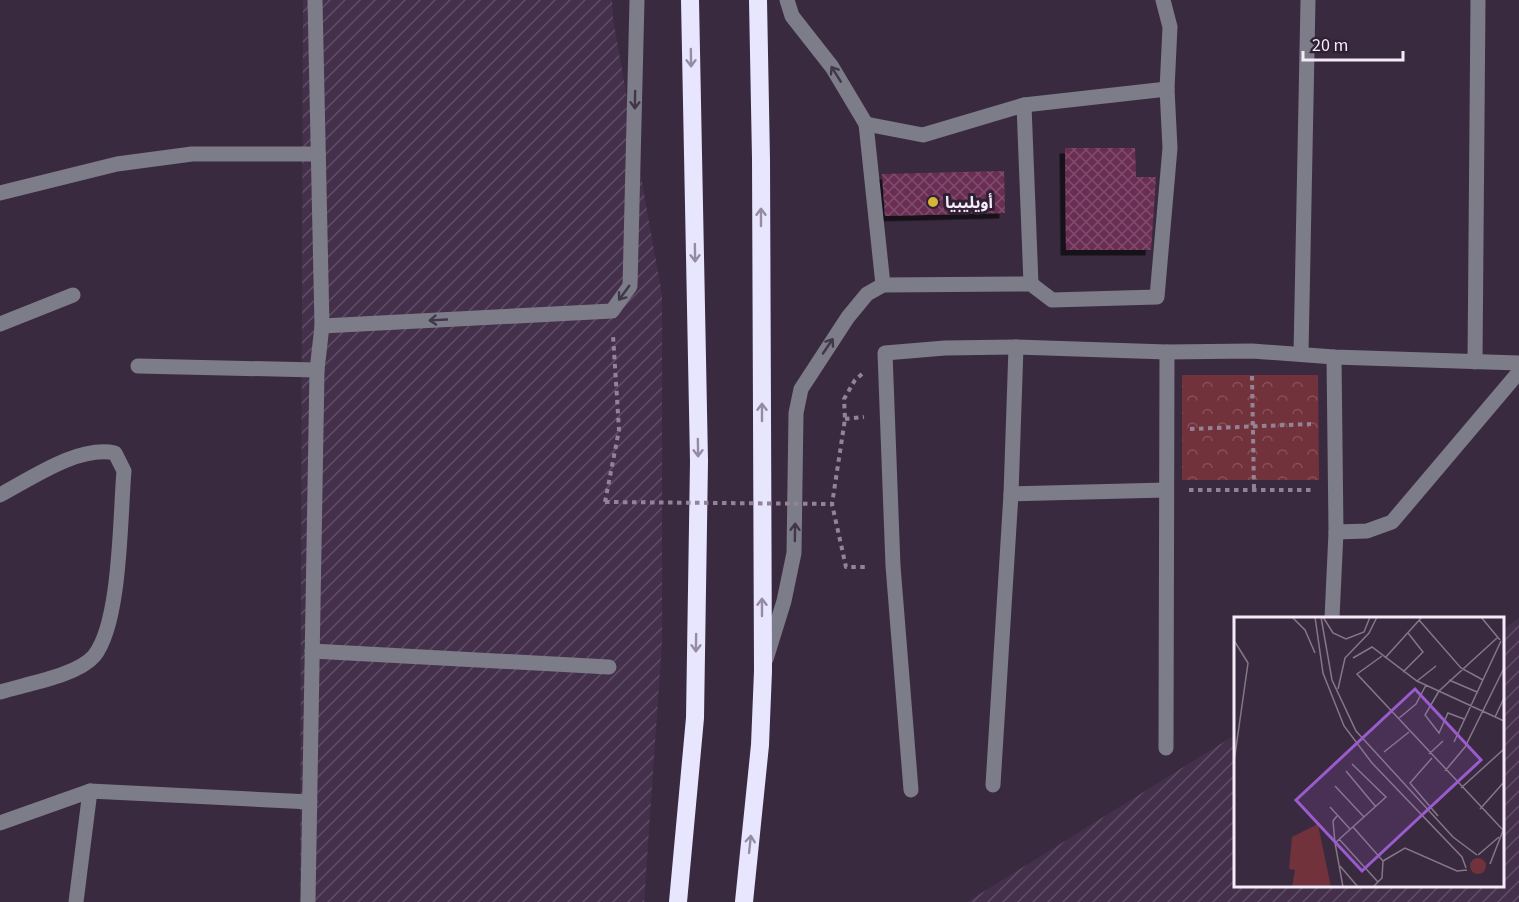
<svg xmlns="http://www.w3.org/2000/svg" width="1519" height="902" font-family="'Source Sans 3','Noto Sans Arabic',sans-serif">
<style>
.industrial{fill:url(#industrial-furrows)}
.park{fill:url(#park-crowns)}
.building{fill:url(#building-cross-hatch);filter:url(#shadow)}
.lines{fill:none;stroke-linecap:round;stroke-linejoin:round}
.path{stroke:#928496;stroke-width:4;stroke-dasharray:4.5 4.5;stroke-linecap:butt}
.minor{stroke:#7d7c89;stroke-width:15}
.highway{stroke:#e8e5ff;stroke-width:18}
.path-bridge{stroke:#928496;stroke-width:4;stroke-dasharray:4.5 4.5;stroke-linecap:butt}
.oneway{stroke:#958ca4}
.oneway2{stroke:#42374a}
.poi-dot{fill:#d4b635;stroke:#2f2035;stroke-width:2}
.labels{text-anchor:middle;stroke-width:6;stroke-linejoin:round;paint-order:stroke}
.poi-label{font-size:16px;font-weight:bold;fill:#f5ebf8;stroke:#2f2035;text-anchor:start}
.inset-road{fill:none;stroke:#857789;stroke-width:1.5}
.view{fill:#9a5ccd;fill-opacity:0.15;stroke:#9a5ccd;stroke-width:3}
.inset-edge{fill:none;stroke:#f5ebf8;stroke-width:3}
</style>
<defs>
<pattern id="industrial-furrows" width="10" height="10" patternUnits="userSpaceOnUse" patternTransform="scale(1.5)"><rect width="10" height="10" fill="#44304b"/><path d="M-1 1l2-2M0 10L10 0M9 11l2-2" fill="none" stroke="#604e66"/></pattern>
<pattern id="park-crowns" width="20" height="18" patternUnits="userSpaceOnUse" patternTransform="scale(1.5)"><rect width="20" height="18" fill="#72323c"/><path d="M2 6a3 3 0 1 1 6 0M12 15a3 3 0 1 1 6 0" fill="none" stroke="#875059"/></pattern>
<pattern id="building-cross-hatch" width="8" height="8" patternUnits="userSpaceOnUse" patternTransform="scale(1.5)"><rect width="8" height="8" fill="#6b2f54"/><path d="M0 0l8 8M0 8l8-8" fill="none" stroke="#814d6d"/></pattern>
<filter id="shadow"><feDropShadow dx="-5.5" dy="5.5" stdDeviation="0" flood-color="#0009"/></filter>
</defs>
<rect width="100%" height="100%" fill="#3a2a3f"/>
<g class="industrial">
<path d="M303,0H612L613,19L662,295V641L644,902H300Z"/>
<path d="M1519,618V902H967L1235,735L1236,886H1502L1503,629Z"/>
</g>
<path class="park" d="M1182,375H1318L1319,480H1182Z"/>
<g class="building">
<path d="M1065,148H1135L1136,177H1156L1151,250H1066Z"/>
<path d="M1004,171L1005,213L885,216L882,174Z"/>
</g>
<g class="lines">
<g class="path">
<path d="M862,374L855,380L844,399L845,419L832,504L846,567H868"/>
<path d="M1252,376L1254,490"/>
<path d="M845,419L864,417"/>
<path d="M1190,429L1311,424"/>
<path d="M1189,490H1311"/>
<path d="M605,502L619,430L613,335"/>
</g>
<g class="minor">
<path d="M787,0L792,16L832,67L866,124L883,285"/>
<path d="M1024,105L1031,284"/>
<path d="M866,124L923,135L1024,105L1167,89"/>
<path d="M0,193L117,164L192,154H318"/>
<path d="M0,324L73,295"/>
<path d="M322,326L612,311L630,286L637,0"/>
<path d="M1301,354L1308,0"/>
<path d="M1475,362L1478,0"/>
<path d="M138,366L317,370"/>
<path d="M1011,494L1166,490"/>
<path d="M0,495C32,478 79,445 115,453L124,471C120,516 121,623 94,656C77,676 25,684 0,692"/>
<path d="M1336,532L1367,531L1392,522L1519,372"/>
<path d="M1332,618L1336,532L1334,357"/>
<path d="M312,651L609,667"/>
<path d="M766,659L784,601L794,553L796,413L801,389L848,317L867,294L883,285L1031,284L1052,300L1157,297L1170,148L1167,89L1170,27L1163,0"/>
<path d="M1166,748L1167,352"/>
<path d="M993,785L1011,494L1016,347"/>
<path d="M911,790L893,566L885,353L945,348L1016,347L1167,352L1252,351L1334,357L1519,363"/>
<path d="M0,823L90,791L310,802"/>
<path d="M76,902L90,791"/>
<path d="M308,902L317,370L322,326L315,0"/>
</g>
<g class="highway">
<path d="M678,902L695,718L699,461L690,0"/>
<path d="M744,902L760,745L763,671L761,159L758,0"/>
</g>
<path class="path-bridge" d="M605,502L832,504"/>
</g>
<defs><path id="oneway-shaft" d="M-6 0H5M1.5-3L5.5 0L1.5 3" fill="none" stroke-width="1.6" stroke-linecap="round" stroke-linejoin="round" transform="scale(1.5)"/></defs>
<g class="oneway">
<use href="#oneway-shaft" transform="translate(691 58) rotate(89)"/>
<use href="#oneway-shaft" transform="translate(761 217) rotate(-90)"/>
<use href="#oneway-shaft" transform="translate(695 253) rotate(89)"/>
<use href="#oneway-shaft" transform="translate(762 412) rotate(-90)"/>
<use href="#oneway-shaft" transform="translate(698 448) rotate(89)"/>
<use href="#oneway-shaft" transform="translate(762 607) rotate(-90)"/>
<use href="#oneway-shaft" transform="translate(696 643) rotate(91)"/>
<use href="#oneway-shaft" transform="translate(750 844) rotate(-84)"/>
</g>
<g class="oneway2">
<use href="#oneway-shaft" transform="translate(836 74) rotate(-122)"/>
<use href="#oneway-shaft" transform="translate(635 100) rotate(91)"/>
<use href="#oneway-shaft" transform="translate(624 293) rotate(126)"/>
<use href="#oneway-shaft" transform="translate(438 320) rotate(177)"/>
<use href="#oneway-shaft" transform="translate(828 346) rotate(-56)"/>
<use href="#oneway-shaft" transform="translate(795 532) rotate(-89)"/>
</g>
<circle class="poi-dot" cx="933" cy="202" r="6"/>
<g class="labels">
<g class="poi-label">
<text x="945" y="208">أويليبيا</text>
</g>
</g>
<g transform="translate(1234 617)">
<rect width="270" height="270" fill="#3a2a3f"/>
<path d="M83,203L97,270H58L61,253L55,252L58,220L82,208ZM236 249a8 8 0 1 1 16 0a8 8 0 1 1-16 0Z" fill="#72323c"/>
<path class="inset-road" d="M58,0L71,13L81,36M81,0L89,56L110,109L138,146L228,240L232,251M87,0L98,63L122,114L219,220L243,238M89,0L99,16L112,22L130,15L136,0M247,0L266,23M185,3L227,51L249,63M148,39L123,57L269,213M119,41L138,30L183,64L270,104M151,41L188,0M169,55L189,35L174,16M215,63L243,75M183,64L202,49M104,72L111,41L135,16L143,0M261,100L270,81M164,102L182,87L192,68M230,102L214,96L205,116L191,98L205,74L263,21M220,125L267,24M150,135L175,115M195,137L209,124M198,141L176,166L204,199M0,145L14,46L1,25M112,154L142,190M211,154L231,130L270,51M101,169L130,200M227,171L270,132M96,190L116,212M246,192L270,165M103,199L99,204L101,226L109,270M119,210L149,244L148,261L139,270M105,222L144,265M101,226L152,180L118,147M244,238L265,220M149,244L171,231L223,254L233,253M256,247L270,211M106,249L124,270"/>
<path class="view" d="M181,72L247,143L128,254L62,183Z"/>
<rect width="270" height="270" class="inset-edge"/>
</g>
<path d="M1303 51v9h100v-9" fill="none" stroke="#f5ebf8" stroke-width="3"/>
<text x="1312" y="51" font-size="18" fill="#f5ebf8" stroke="#2f2035" stroke-width="4.5" paint-order="stroke">20 m</text>
</svg>
